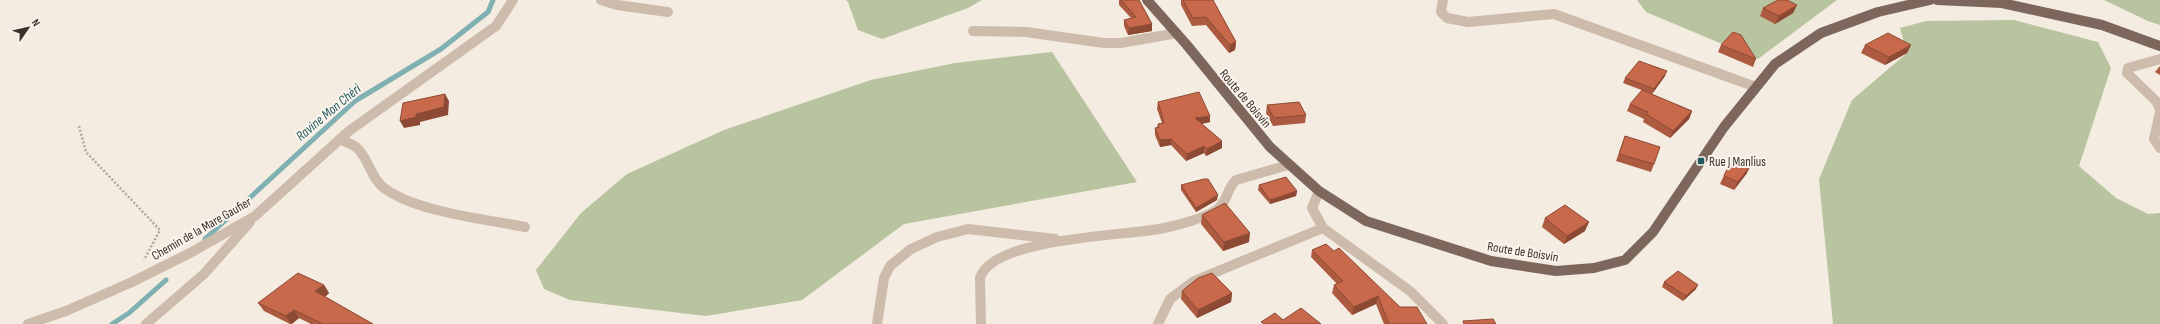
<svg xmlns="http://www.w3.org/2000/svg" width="2160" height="324" font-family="'Sofia Sans Condensed',sans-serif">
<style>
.green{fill:#b8c4a0}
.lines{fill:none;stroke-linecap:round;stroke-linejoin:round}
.stream{stroke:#7fb0b2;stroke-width:5}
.path{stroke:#b9a596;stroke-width:2.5;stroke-dasharray:2 2;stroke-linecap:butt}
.minor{stroke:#cdbbac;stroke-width:10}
.major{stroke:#7d675c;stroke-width:10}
.wall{fill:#ac5a40}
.shaded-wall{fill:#8c4a34}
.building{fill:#c8694b;stroke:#8c4a34}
.poi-dot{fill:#1f5a5e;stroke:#fbf5ee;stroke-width:1.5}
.labels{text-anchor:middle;stroke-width:4;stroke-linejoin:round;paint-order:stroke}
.street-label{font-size:13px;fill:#3b302b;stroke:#fbf5ee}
.poi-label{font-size:13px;fill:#3b302b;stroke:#fbf5ee;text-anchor:start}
.water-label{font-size:14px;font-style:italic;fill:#1f5a5e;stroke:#fbf5ee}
</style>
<rect width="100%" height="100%" fill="#f4ebe1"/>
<g class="green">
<path d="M846,0H982L968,8L882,39L858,30L848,2Z"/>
<path d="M1637,0H1837L1758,59L1646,12Z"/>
<path d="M2104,0H2160V25L2148,21Z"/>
<path d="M2014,20L2098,42L2111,68L2079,166L2116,198L2148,214L2160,213V324H1833L1819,179L1852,100L1907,53L1900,28L1926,21Z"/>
<path d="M1052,52L1137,182L904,224L802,300L706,316L570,300L544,289L536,270L581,213L627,174L724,130L871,80L955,63Z"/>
</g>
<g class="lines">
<g class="stream">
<path d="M205,239L355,101L441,49L488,12L493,0"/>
<path d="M112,324L129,313L166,280"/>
</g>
<path class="path" d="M79,126L86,152L160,230L144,260"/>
<g class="minor">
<path d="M601,0L617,5L668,12"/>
<path d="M1443,0L1441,12L1447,18L1468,22L1554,14L1756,87"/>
<path d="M973,31L1026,32L1104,43H1121L1177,33"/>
<path d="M2160,59L2128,68L2127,73L2157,102L2160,110"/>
<path d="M2160,112L2154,139L2160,148"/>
<path d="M340,139C345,142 352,144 356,147C369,158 370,177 384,188C416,212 485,219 525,227"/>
<path d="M1319,191L1312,208L1323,228L1410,291L1443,324"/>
<path d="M28,324L66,311L132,282L190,253L255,216L349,131L496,26L513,0"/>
<path d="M146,324L204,274L250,222"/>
<path d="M877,324L884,278L890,266L911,249L937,237L968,229L1055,239"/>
<path d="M981,324L980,278C992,238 1121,236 1159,229C1175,226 1203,219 1216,210C1227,204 1227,188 1236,180L1288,165"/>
<path d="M1158,324L1170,299L1194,281L1323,228"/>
</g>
<g class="major">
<path d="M1147,0L1186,44L1270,147L1319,191L1366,221L1491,261L1556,271L1594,268L1625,260L1653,232L1724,127L1775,64L1821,33L1878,12L1930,0"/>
<path d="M1937,0L2002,3L2102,25L2160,46"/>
</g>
</g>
<g class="wall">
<path d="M1119,0H1139L1152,24V31L1128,35L1124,26V20L1131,18L1119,5Z"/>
<path d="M1181,0H1213L1236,42L1235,50L1229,53L1206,25L1192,26L1181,5Z"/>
<path d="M1797,5L1793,13L1775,24L1760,16L1763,8Z"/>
<path d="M1721,45L1756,59L1753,67L1718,52Z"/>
<path d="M1865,45H1911L1907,53L1885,65L1861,53Z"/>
<path d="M2160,66V75L2155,72Z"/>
<path d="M1665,76L1652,94L1623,83L1625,78Z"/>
<path d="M1158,102L1210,122L1202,124L1222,148L1206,156L1204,153L1186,161L1171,145L1160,147L1155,135V128H1157L1158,124L1162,123L1157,109Z"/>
<path d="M1630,104L1692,111L1689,119L1670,138L1643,122L1644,119L1627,111Z"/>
<path d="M1267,105L1306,115L1305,123L1273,126L1266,113Z"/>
<path d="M1625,136L1654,164L1651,172L1616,161Z"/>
<path d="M1733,156L1747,173L1734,190L1720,184Z"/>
<path d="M1181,185L1217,200L1196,212L1181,190Z"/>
<path d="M1259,185L1297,191L1296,196L1270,204L1258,190Z"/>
<path d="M1202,215L1249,242L1223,251L1201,224Z"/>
<path d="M1545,218L1585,231L1564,244L1542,227Z"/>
<path d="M1312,250L1334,251L1400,307L1427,324H1384L1376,304L1352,315L1332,293L1334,285L1337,284L1311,257Z"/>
<path d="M1664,282L1696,289L1683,301L1662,287Z"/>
<path d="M324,285L329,293L325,297L373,324H311L299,318L292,324H290L264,311L258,303Z"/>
<path d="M1182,291L1232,293L1231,302L1197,318L1181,299Z"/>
</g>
<g class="shaded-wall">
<path d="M1797,5L1793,13L1775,24L1779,16Z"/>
<path d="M1152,24V31L1128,35L1129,28Z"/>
<path d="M1236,42L1235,50L1229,53L1230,45Z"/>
<path d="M1911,45L1907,53L1885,65L1889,57Z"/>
<path d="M1667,71L1665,76L1652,94L1654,89Z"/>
<path d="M445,94L449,101L448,115L420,122V125L404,128L400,121L416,114Z"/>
<path d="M1692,111L1689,119L1670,138L1673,131Z"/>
<path d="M1210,116V122L1194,125L1195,118Z"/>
<path d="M1171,139V145L1160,147V140Z"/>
<path d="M1222,141V148L1206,156L1207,149Z"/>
<path d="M1204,146V153L1186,161L1187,154Z"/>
<path d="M1751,165L1747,173L1734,190L1738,182Z"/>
<path d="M1297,191L1296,196L1270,204V200Z"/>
<path d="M1218,195L1217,200L1196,212V208Z"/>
<path d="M1589,222L1585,231L1564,244L1567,236Z"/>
<path d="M1250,233L1249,242L1223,251L1224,242Z"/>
<path d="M324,285L329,293L321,300L315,291Z"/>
<path d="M1698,285L1696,289L1683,301L1686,296Z"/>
<path d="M1232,293L1231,302L1197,318L1198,310Z"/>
<path d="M1378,296L1376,304L1352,315L1354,307Z"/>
<path d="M294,310L299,318L291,324L286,316Z"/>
</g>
<g class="building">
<path d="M1121,0H1139L1152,24L1129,28L1124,20L1136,17Z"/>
<path d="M1183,0H1213L1236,42L1230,45L1206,17L1193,18Z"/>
<path d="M1778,0H1787L1797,5L1779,16L1763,8Z"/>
<path d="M1733,32L1741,35L1756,59L1721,45Z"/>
<path d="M1888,33L1911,45L1889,57L1865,45Z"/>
<path d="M1639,61L1667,71L1654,89L1625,78Z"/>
<path d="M1642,90L1692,111L1673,131L1646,114L1648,112L1630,104Z"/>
<path d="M1199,92L1210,116L1195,118L1222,141L1207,149L1204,146L1187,154L1171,139L1160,140L1155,128L1159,127L1158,124L1164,123L1158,102Z"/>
<path d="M445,94L444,107L416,114V117L400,121L403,103Z"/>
<path d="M1299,102L1306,115L1274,118L1267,105Z"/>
<path d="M1625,136L1660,147L1654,164L1619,154Z"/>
<path d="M1733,156L1751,165L1738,182L1724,176Z"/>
<path d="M1286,177L1297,191L1270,200L1259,185Z"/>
<path d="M1204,179H1208L1218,195L1196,208L1181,185Z"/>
<path d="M1225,203L1250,233L1224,242L1202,215Z"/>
<path d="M1565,205L1589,222L1567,236L1545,218Z"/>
<path d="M1326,244L1334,251L1339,248L1400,307H1417L1427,324H1389L1378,296L1354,307L1334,285L1343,281L1312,250Z"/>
<path d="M1678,271L1698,285L1686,296L1664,282Z"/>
<path d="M298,273L324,285L315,291L373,324H319L321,323L294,310L286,316L258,303Z"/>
<path d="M1212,273L1232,293L1198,310L1182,291L1198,278Z"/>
<path d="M1301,308L1321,324H1264L1261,322L1275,313L1283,320Z"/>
<path d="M1493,319L1496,324H1464L1463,321Z"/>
</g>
<rect class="poi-dot" x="1697" y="157" width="8" height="8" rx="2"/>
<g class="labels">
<g class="street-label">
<text transform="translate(1246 98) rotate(50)" y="5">Route de Boisvin</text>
<text transform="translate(201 228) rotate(-30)" y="5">Chemin de la Mare Gaufier</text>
<text transform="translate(1523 251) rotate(9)" y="5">Route de Boisvin</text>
</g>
<g class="poi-label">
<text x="1709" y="166">Rue J Manlius</text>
</g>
<g class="water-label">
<text transform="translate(328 112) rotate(-40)" y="5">Ravine Mon Chéri</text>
</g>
</g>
<g transform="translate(28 28) rotate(56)" stroke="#fbf5ee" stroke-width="3" paint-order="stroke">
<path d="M0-3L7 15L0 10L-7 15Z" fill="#3b302b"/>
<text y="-6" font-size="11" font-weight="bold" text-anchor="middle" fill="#3b302b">N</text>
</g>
</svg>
